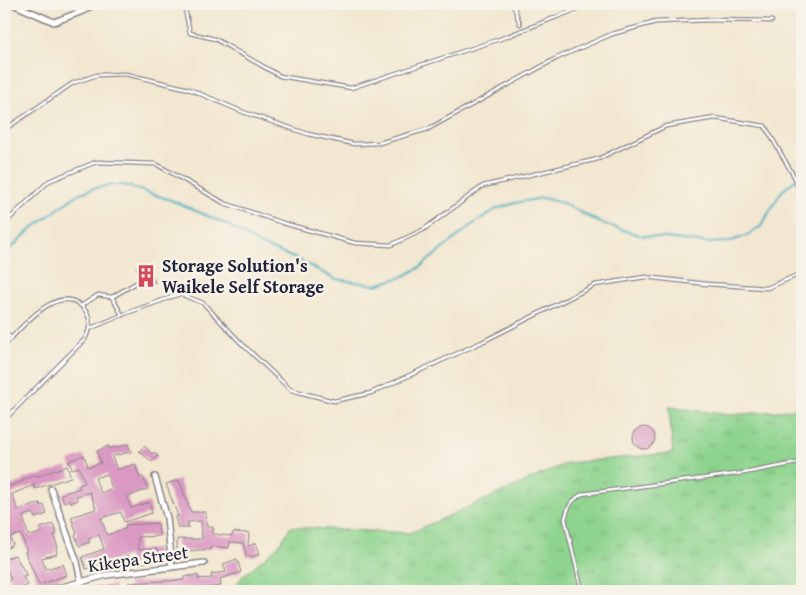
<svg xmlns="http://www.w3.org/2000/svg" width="806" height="595" font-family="'Gentium Book Plus',serif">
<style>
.park{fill:url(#park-tufts);stroke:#587b64}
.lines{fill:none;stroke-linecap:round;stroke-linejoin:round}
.stream{stroke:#3ea9be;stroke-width:2}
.building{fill:#da99c2;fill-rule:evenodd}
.service-casing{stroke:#8a8486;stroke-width:5}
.minor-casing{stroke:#8a8486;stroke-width:8}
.service{stroke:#fff;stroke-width:2.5}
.minor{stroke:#fff;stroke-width:5}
.labels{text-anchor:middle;stroke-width:5;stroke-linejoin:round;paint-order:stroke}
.poi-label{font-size:18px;font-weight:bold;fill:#22223b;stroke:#f7f3e8;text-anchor:start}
.street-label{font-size:18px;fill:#22223b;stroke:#f7f3e8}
</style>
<defs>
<pattern id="park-tufts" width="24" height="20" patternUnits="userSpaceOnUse" patternTransform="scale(1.25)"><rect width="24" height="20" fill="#8ed48e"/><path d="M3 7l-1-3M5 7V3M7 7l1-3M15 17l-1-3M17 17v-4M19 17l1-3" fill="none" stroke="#7ab67b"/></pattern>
</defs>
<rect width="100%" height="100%" fill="#f7f3e8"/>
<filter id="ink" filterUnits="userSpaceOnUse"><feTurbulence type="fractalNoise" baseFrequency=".02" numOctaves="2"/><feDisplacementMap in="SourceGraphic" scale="10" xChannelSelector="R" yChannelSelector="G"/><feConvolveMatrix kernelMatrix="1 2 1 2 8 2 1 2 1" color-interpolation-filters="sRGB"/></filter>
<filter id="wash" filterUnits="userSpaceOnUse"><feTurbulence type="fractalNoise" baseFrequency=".0096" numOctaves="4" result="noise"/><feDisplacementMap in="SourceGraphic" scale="20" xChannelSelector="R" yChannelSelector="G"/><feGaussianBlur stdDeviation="1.12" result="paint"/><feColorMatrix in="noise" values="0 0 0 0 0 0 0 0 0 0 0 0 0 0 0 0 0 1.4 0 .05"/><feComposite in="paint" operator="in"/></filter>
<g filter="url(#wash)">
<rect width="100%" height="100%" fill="#f2e7d0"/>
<path class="park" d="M669,407L730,415L802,409V591H231L242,577L278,546L291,527L410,533L567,463L673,453Z"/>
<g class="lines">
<path class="stream" d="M4,255L30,230L78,194L95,188L113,185H124L171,200L226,224L261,245L299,260L335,279L376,285L402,277L419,268L472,225L496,209L515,203L542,198L563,203L599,222L639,235L709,243L728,242L746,236L761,226L781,192L802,174"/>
</g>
<g id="blocks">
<g class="building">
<path d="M146,265L155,282L146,286L137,269Z"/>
<circle cx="644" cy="438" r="11"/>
<path d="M128,444L131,452L112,456L117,470L135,464L140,478L143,477L148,489L127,497L131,508L149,502L152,513L124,522L121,512L101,518L107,535L124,529L126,528L125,525L158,523L159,536L138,537V550L157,549L158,561L129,564L128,555L86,569L82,557L104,549L99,535L88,539L90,542L79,546L75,535L77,534L71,517L96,509L90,492L76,496L78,500L71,503L70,500L64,502L61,494L80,488L79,485L85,483L79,467L72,469L69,461L84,455L88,467L101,463L97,451L109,446V449L114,447L115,448ZM107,474L112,488L101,493L95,478Z"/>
<path d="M145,446L152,454L154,452L158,456L152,462L139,451Z"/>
<path d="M67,466L71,477L35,489L34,485L12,494L18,510L40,503L41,506L44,505L47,514L35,518L33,513L23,516L28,535L30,534L31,536L42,532L40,528L53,524L57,534L54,535L58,548L56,549L57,554L42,558L46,569L63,564L67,575L39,585L25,552L27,551L21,534L10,537L13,545L4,550V500L7,499L4,488L24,481L23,479L37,475L38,476Z"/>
<path d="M179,480L191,512H206L207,527H213V534L232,536L233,532L249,533L248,546L256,543L260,554L251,557L250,555L247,557L243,543L230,542L229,548L211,546V549L177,552V539H202L201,521L188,522V528H178L175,517L178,516L166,484Z"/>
<path d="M15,555L27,576L23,577L28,585L16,591H4V584L11,579L4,564V559Z"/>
<path d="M237,559L241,572L220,579L221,586L202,588V590L193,591V589L129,591L128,583L184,580V577L198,575V579L212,578L211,574L226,572L223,564Z"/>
<path d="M114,585L115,591H95V588Z"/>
</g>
</g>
</g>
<g filter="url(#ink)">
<use href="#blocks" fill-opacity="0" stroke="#8a8486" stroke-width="1"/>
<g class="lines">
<defs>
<g id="service">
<path d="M184,4L190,33L215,39L280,76L351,88L500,39L590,4"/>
<path d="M513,4L520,24"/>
<path d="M4,130L73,83L97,75L126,74L189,89L243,112L308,134L354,144L379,143L428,129L557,58L612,34L656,22L711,20L772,21"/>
<path d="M4,224L49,181L96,162L156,164L224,203L283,223L355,243L391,245L423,230L483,186L598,159L666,126L715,118L765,126L795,178L802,198"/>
<path d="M112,297L136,283"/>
<path d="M81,306L98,295L112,297L122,315"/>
<path d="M89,329L127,313L180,294L203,303L242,344L291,390L334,401L371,393L482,342L595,285L645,277L707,284L767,288L802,273"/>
<path d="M4,333L12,338"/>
<path d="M4,346C20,329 60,278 85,310C92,320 90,329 85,339L4,420"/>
<path d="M582,591L565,519C568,506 571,501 582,494L744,473L802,462"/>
</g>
<g id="minor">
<path d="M13,4L54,22L83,11L94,4"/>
<path d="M155,477L167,518L172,567"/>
<path d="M51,489L77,562L81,581"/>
<path d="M47,591L107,575L204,563"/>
</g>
</defs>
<use href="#service" class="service-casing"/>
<use href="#minor" class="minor-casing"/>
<use href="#service" class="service"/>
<use href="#minor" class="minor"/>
</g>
</g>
<defs>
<symbol id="building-bare" viewBox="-9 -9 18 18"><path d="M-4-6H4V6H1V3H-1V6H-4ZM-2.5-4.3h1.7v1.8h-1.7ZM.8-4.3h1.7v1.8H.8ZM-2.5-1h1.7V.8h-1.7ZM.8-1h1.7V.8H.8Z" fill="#d1495b" stroke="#f7f3e8" stroke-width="2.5" paint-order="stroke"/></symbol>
</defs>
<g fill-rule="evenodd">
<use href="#building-bare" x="130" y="260" width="32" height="32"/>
</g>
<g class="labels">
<g class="poi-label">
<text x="162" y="272">Storage Solution's<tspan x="162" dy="21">Waikele Self Storage</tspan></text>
</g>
<g class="street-label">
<text transform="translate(138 559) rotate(-8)" y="6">Kikepa Street</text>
</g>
</g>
<rect width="806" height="595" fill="none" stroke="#f7f3e8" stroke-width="20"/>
</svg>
